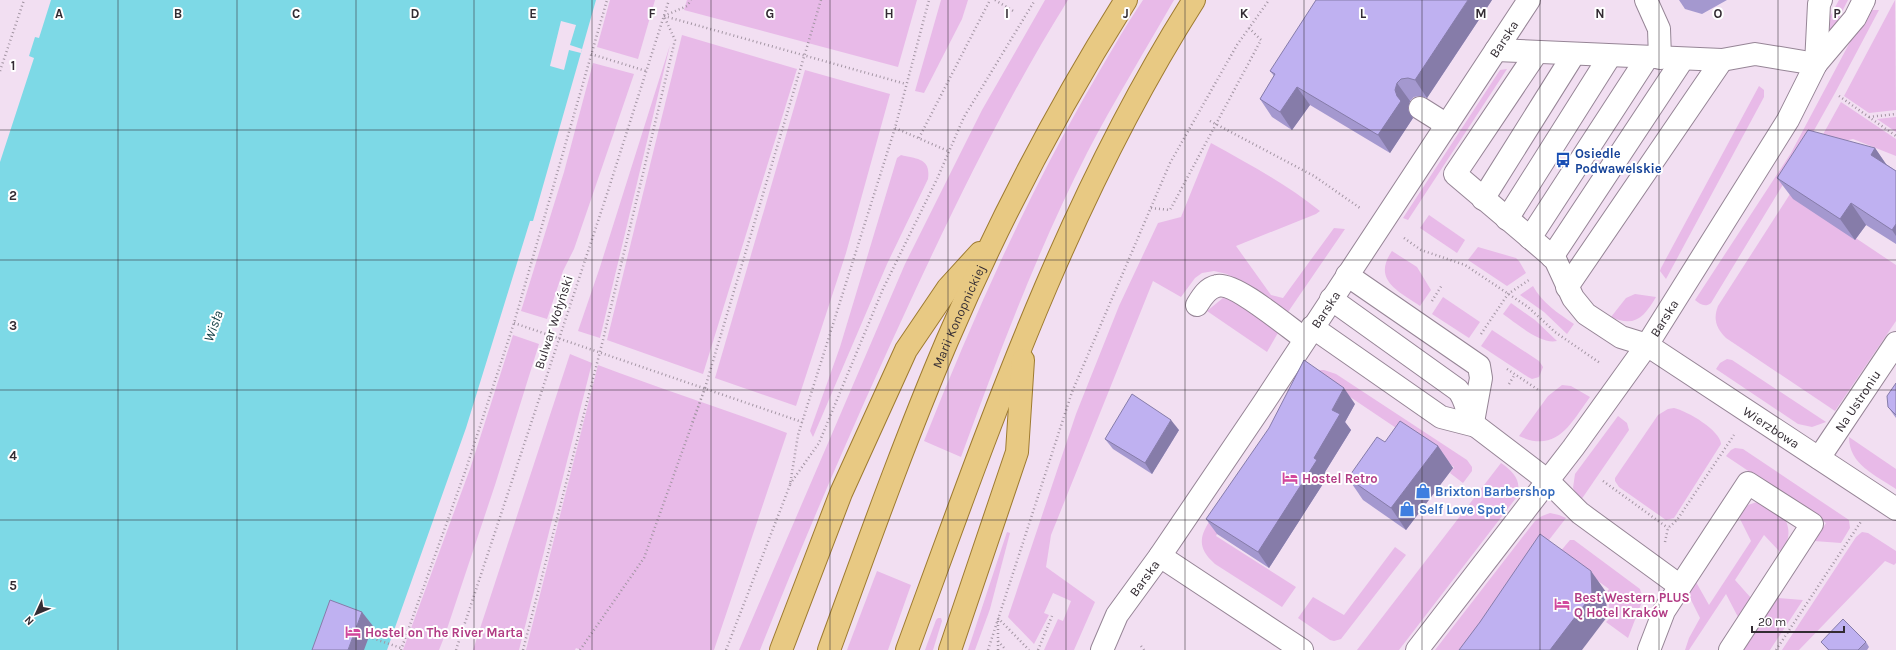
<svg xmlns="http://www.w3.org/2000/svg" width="1896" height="650" font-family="Karla,sans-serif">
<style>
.green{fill:#e8bae8}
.water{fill:#7dd9e6}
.pier{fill:#f2dff2}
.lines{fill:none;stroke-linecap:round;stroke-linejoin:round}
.minor-casing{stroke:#968596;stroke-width:24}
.major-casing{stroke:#9e7b31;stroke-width:24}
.path{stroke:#a395a3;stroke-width:2.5;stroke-dasharray:1 3;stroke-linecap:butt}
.minor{stroke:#fff;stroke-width:22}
.major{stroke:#e8c983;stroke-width:22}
.wall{fill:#a498cf}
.shaded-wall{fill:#867ca9}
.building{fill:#bfb1f1;stroke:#867ca9}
.grid{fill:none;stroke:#332c33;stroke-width:1;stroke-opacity:0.55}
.labels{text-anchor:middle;stroke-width:4;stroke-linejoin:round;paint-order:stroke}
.street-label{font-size:13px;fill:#332c33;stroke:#fff}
.transit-label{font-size:13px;font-weight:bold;fill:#164399;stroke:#fff;text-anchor:start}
.hotel-label{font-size:13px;font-weight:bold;fill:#b23c85;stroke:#fff;text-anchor:start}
.shop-label{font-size:13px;font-weight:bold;fill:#366cbe;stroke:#fff;text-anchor:start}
.water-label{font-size:14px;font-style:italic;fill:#164147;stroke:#fff}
.grid-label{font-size:13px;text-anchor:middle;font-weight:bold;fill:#332c33;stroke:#fff;stroke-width:4;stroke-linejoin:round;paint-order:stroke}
</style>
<rect width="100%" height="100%" fill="#f2dff2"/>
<g class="green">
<path d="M610,0H655L638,59L597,47Z"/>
<path d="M687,0H917L898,67L684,10Z"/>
<path d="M941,0H968L962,19L924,93L915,91Z"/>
<path d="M1045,0H1068C1010,93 961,192 915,291C860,409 808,529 760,650H739L905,264L982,110Z"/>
<path d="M1143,0H1174C1145,51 1114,101 1087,153C1037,251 999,354 961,457L924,441C971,323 1022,207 1085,96C1104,64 1122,31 1143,0Z"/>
<path d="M1839,0H1848L1828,39L1820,35Z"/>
<path d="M1895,0L1896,110L1869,113L1844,96Z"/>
<path d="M1867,10H1879L1835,93L1790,173L1711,303C1705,308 1700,304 1695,300L1791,153Z"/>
<path d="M682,35L797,69L703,374L607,340Z"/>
<path d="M670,45L600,338L578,331L600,267Z"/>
<path d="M593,63L634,74L574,249L563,271L547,319L521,311L564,172Z"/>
<path d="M1507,69L1408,220L1403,218L1500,70Z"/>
<path d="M805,70L890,94L846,253L796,406L715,378Z"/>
<path d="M1759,86L1764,90V97L1666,279L1660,271L1661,268Z"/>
<path d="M1841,102L1896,139V156L1853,139L1816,147Z"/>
<path d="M1896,117V132L1877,119Z"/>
<path d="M1211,143C1249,164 1286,184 1320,211L1316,214L1236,246L1271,295L1283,298L1334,228L1345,229L1286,315L1227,274L1214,271L1202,273L1195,278L1181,297L1153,281L1051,535L1046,567L1095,602L1074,650H1044L1058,619L1063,621L1071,601L1053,593L1044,613L1049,615L1034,644L1008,617L1076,414L1119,306L1158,223L1181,217Z"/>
<path d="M901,155C917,159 931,158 928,179L887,264L813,437L810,431L840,347L897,158Z"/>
<path d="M1790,194L1896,265V321L1835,411L1726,338C1716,328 1713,319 1718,306Z"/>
<path d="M1429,215L1465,240L1457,253L1420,228Z"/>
<path d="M1478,247L1516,258L1519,261L1526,273L1507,286L1468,260Z"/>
<path d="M1392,251L1417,267L1431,290L1420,306C1398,291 1372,280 1392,251Z"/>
<path d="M1533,286C1542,303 1558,313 1574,324L1567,334L1544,312L1520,295Z"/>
<path d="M1635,294L1656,297C1644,317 1635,328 1611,317L1626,298Z"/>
<path d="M1443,297L1480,322L1469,338L1432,314Z"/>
<path d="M1223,298L1232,299L1279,331L1267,352L1207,311Z"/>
<path d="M1511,303L1535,320L1557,341C1541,345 1516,323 1503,314Z"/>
<path d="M1492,330L1539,361L1543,367L1539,377L1532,379L1528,377L1481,346Z"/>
<path d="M513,335L539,344L495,485L445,635L439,650H403L470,469Z"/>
<path d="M570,354L592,363L519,650H473Z"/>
<path d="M1727,359L1732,360L1826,422L1812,427L1798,424L1716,369L1720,363Z"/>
<path d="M598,365C661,389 725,409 787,433L714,650H581L576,648L575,650H526Z"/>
<path d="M1318,370H1324L1336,374L1467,460L1472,467V471L1463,483L1450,473L1454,467L1316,374Z"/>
<path d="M1562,385L1571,386L1590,397C1571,423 1557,454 1519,436L1548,396Z"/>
<path d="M1674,408C1687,411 1720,430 1721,444L1674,518L1666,520L1619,487L1615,481V478L1658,415L1668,409Z"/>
<path d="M1618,416L1627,423L1629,430L1581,500L1573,488L1575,474Z"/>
<path d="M1849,437L1896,469V489C1876,475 1849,465 1849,437Z"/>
<path d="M1735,448L1743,449L1849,520L1850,528L1841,543L1814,541L1826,523L1726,456L1731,450Z"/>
<path d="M1501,463C1514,472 1523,482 1516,498L1399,650H1357Z"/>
<path d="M1757,502L1786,521C1791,533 1788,542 1781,553L1764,535L1735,580L1751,598L1738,617L1726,594L1689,650H1685L1689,638L1700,618L1688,594L1696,582L1709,605L1751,541L1739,517L1748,505Z"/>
<path d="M1218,509L1227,516L1216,536L1296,587L1282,607L1215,564C1192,544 1203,530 1218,509Z"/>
<path d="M1550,513L1559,515L1566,518L1464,650H1435L1535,521L1542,516Z"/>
<path d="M1007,532L1010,533L990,609L975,650H968Z"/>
<path d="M1862,532L1868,533L1896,551V563L1894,565L1885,561L1799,650H1782L1856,537Z"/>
<path d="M1570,540H1574L1640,589L1643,599L1628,638L1606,622L1610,618L1609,604L1601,599L1609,589L1559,553Z"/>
<path d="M1395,547L1406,555L1341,639L1334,641L1330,640L1298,618L1313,597L1344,615Z"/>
<path d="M877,571L911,585L888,650H847Z"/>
<path d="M1777,598L1803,600L1770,650H1743Z"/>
<path d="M938,618H941L942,621L933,650H925L936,620Z"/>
</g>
<path class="water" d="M51,0H596L533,221H530L466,428L387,650H0V162L34,58L29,56L35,37L39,38Z"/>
<path class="pier" d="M561,21L576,25L570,45L582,49L581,53L569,50L564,70L550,66Z"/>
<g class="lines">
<defs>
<g id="minor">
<path d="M1646,0L1659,29L1660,58"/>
<path d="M1496,50L1722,60L1755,54L1816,64"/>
<path id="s1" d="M1537,52L1455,174L1555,259L1573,298L1586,314L1621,337L1647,345L1896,509"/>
<path d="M1816,64L1819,4L1821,0"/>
<path d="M1420,108L1447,125"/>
<path d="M1483,199L1574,54"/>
<path d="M1507,219L1610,56"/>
<path d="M1530,238L1647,58"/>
<path d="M1552,257L1683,59"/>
<path d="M1347,275L1479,366L1481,378L1473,422"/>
<path d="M1567,287L1722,60"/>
<path d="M1331,299L1458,390C1467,400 1466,416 1476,426L1548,481L1580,513L1680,586"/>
<path d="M1197,305C1202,297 1207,288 1217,286C1234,281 1289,328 1305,339"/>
<path d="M1312,327L1441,417L1476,426"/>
<path id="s2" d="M1819,458L1896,343"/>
<path d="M1160,556L1302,650"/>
<path id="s3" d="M1102,650L1117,615L1160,556L1263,404L1529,0"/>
<path id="s4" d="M1417,650L1573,448L1647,345L1788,120L1816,64L1855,18L1864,0"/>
<path d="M1649,650L1664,611L1748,483L1812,524L1730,650"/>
</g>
<g id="major">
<path d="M781,650L841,493L906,350L948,288L980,253"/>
<path id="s5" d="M829,650C867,546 904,442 947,341C998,223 1057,109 1126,0"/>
<path d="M907,650C989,427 1066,201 1194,0"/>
<path d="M950,650L1017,452L1023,360"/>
</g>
</defs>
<use href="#minor" class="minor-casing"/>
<use href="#major" class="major-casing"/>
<g class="path">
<path d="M995,0L1015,12"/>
<path d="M664,16L906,84"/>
<path d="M664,16L687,6L691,0"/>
<path d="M591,54L646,71"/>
<path d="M0,71L24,0"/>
<path d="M1839,96L1896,136"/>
<path d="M1869,117L1896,114"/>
<path d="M1210,121L1314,176L1360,208"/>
<path d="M895,128L948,151"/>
<path d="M919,138L990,0"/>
<path d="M1151,208L1170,210L1261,40L1249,28"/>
<path d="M1404,238L1421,250L1465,265L1528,307L1555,332L1600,363"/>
<path d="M1432,301L1442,285"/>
<path d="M514,323L802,422"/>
<path d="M1481,334L1508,294L1529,280"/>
<path d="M1507,369L1540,391"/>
<path d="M1509,384L1515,374"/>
<path d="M705,388L821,0"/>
<path d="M1603,481L1668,528"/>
<path d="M790,484L819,443L883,289L937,179L964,117L1035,0"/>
<path d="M1665,542L1668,528L1677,520L1734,435"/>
<path d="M998,618L1029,650"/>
<path d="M369,637L401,648"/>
<path d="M998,641L1006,650"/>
<path d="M1141,646L1144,650"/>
<path d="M401,650L465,472L514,323L607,0"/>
<path d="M456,650L607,194L669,0"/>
<path d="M523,650L603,340L675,40L664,16"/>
<path d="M580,650L644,558L705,388L692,423"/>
<path d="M726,650L790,485L798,435L895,128L929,0"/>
<path d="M988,650L1072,392L1170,163L1237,45L1269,0"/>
<path d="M998,650V621"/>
<path d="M1038,650L1052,616"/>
<path d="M1776,650L1862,520"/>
</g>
<use href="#minor" class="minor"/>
<use href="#major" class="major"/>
</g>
<g class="wall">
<path d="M1492,0L1427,98L1420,96L1414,97L1410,101L1408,108L1409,112L1413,118L1390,153L1310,105L1292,130L1272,117L1260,99L1274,76L1270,71Z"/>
<path d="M1679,0H1727L1702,14L1685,9Z"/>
<path d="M1875,148L1886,164L1896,171V244L1866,225L1855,240L1793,199L1777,178Z"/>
<path d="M1896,383V418L1888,407Z"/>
<path d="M1355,404L1345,422L1351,430L1325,472L1328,476L1269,568L1217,534L1206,519Z"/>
<path d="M1179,430L1152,474L1113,449L1105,439Z"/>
<path d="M1385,442L1438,446L1453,468L1406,530L1363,500L1348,478Z"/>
<path d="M1821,642H1866L1869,647L1867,650H1828Z"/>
</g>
<g class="shaded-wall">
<path d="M1468,0H1492L1427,98L1415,80Z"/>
<path d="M1397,83L1410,101L1408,108L1409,112L1413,118L1390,153L1378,135L1397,96L1395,90Z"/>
<path d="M1297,87L1310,105L1292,130L1280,112Z"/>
<path d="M1875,148L1890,170L1871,155Z"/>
<path d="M1851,203L1866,225L1855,240L1840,219Z"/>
<path d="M1896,224V236L1892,230Z"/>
<path d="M1344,388L1355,404L1345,422L1351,430L1325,472L1328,476L1269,568L1258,552L1314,458L1332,410Z"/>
<path d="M1171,420L1179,430L1152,474L1145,463Z"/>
<path d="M1438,446L1453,468L1406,530L1391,508Z"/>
<path d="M1591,571L1606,592L1607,617L1582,650H1550Z"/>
<path d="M362,612L373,626L364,650H348Z"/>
</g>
<g class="building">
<path d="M1316,0H1468L1415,80L1408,78L1401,79L1397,83L1395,90L1397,96L1401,101L1378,135L1297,87L1280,112L1260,99L1275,74L1270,71Z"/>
<path d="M1808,130L1875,148L1871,155L1896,171V224L1892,230L1851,203L1840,219L1777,178Z"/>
<path d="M1304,360L1344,388L1332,410L1340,414L1314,458L1317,460L1258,552L1206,519L1269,428Z"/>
<path d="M1896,383V415L1888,407L1887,396Z"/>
<path d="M1132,394L1171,420L1145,463L1105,439Z"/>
<path d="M1400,421L1438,446L1391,508L1348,478L1377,437L1385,442Z"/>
<path d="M1540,534L1591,571L1592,595L1550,650H1459L1480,622Z"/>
<path d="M330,600L362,612L348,650H312Z"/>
<path d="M1843,619L1866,642L1858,650H1829L1821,642Z"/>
</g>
<path class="grid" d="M118,0V650M237,0V650M356,0V650M474,0V650M592,0V650M711,0V650M830,0V650M948,0V650M1066,0V650M1185,0V650M1304,0V650M1422,0V650M1540,0V650M1659,0V650M1778,0V650M0,130H1896M0,260H1896M0,390H1896M0,520H1896"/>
<defs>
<symbol id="bus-bare" viewBox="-9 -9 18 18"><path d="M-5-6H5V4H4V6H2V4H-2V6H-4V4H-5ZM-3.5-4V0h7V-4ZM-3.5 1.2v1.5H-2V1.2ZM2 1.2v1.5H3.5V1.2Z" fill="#1a4fb4" stroke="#fff" stroke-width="2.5" paint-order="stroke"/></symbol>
<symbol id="hotel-bare" viewBox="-9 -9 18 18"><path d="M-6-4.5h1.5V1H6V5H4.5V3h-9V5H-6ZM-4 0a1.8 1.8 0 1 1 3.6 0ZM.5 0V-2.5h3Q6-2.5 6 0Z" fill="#d1479c" stroke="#fff" stroke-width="2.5" paint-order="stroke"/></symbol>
<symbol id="shop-bare" viewBox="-9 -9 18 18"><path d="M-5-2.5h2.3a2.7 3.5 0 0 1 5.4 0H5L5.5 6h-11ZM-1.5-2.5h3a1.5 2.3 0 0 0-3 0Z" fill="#3f7fe0" stroke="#fff" stroke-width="2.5" paint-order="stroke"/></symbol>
</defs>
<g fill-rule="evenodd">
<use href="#bus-bare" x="1552" y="149" width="22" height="22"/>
<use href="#hotel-bare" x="1279" y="467" width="22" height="22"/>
<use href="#shop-bare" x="1412" y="480" width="22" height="22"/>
<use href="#shop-bare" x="1396" y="498" width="22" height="22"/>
<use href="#hotel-bare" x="1551" y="593" width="22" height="22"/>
<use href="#hotel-bare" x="342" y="621" width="22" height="22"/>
</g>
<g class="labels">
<g class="street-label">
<text dy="5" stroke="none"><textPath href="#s3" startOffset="732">Barska</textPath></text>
<text dy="5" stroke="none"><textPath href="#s3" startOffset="408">Barska</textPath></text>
<text dy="5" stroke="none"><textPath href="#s5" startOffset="358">Marii Konopnickiej</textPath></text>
<text dy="5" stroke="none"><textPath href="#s4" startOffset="414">Barska</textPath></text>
<text transform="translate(553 322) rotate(-72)" y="5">Bulwar Wołyński</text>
<text dy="5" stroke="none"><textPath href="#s2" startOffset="69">Na Ustroniu</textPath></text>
<text dy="5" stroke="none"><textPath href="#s1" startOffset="560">Wierzbowa</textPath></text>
<text dy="5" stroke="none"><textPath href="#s3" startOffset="84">Barska</textPath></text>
</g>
<g class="transit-label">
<text x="1575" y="158">Osiedle<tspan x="1575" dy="15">Podwawelskie</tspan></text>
</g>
<g class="hotel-label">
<text x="1302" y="483">Hostel Retro</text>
<text x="1574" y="602">Best Western PLUS<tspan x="1574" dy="15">Q Hotel Kraków</tspan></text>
<text x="365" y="637">Hostel on The River Marta</text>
</g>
<g class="shop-label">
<text x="1435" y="496">Brixton Barbershop</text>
<text x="1419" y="514">Self Love Spot</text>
</g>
<g class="water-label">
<text transform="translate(213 326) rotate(-70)" y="5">Wisła</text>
</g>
</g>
<g class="grid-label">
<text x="59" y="18">A</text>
<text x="178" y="18">B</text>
<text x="296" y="18">C</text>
<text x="415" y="18">D</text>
<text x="533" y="18">E</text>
<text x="652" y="18">F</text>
<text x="770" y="18">G</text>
<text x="889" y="18">H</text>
<text x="1007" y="18">I</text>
<text x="1126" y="18">J</text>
<text x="1244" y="18">K</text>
<text x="1363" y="18">L</text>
<text x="1481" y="18">M</text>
<text x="1600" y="18">N</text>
<text x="1718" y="18">O</text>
<text x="1837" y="18">P</text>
<text x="13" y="70">1</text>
<text x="13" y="200">2</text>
<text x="13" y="330">3</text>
<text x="13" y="460">4</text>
<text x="13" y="590">5</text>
</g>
<g transform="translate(36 614) rotate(226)" stroke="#ffffff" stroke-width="3" paint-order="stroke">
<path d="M0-3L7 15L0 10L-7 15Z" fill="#332c33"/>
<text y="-6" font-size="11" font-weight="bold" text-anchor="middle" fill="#332c33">N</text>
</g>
<path d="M1752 626v6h92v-6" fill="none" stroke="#332c33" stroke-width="2"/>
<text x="1758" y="626" font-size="12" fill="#332c33" stroke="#ffffff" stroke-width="3" paint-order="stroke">20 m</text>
</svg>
